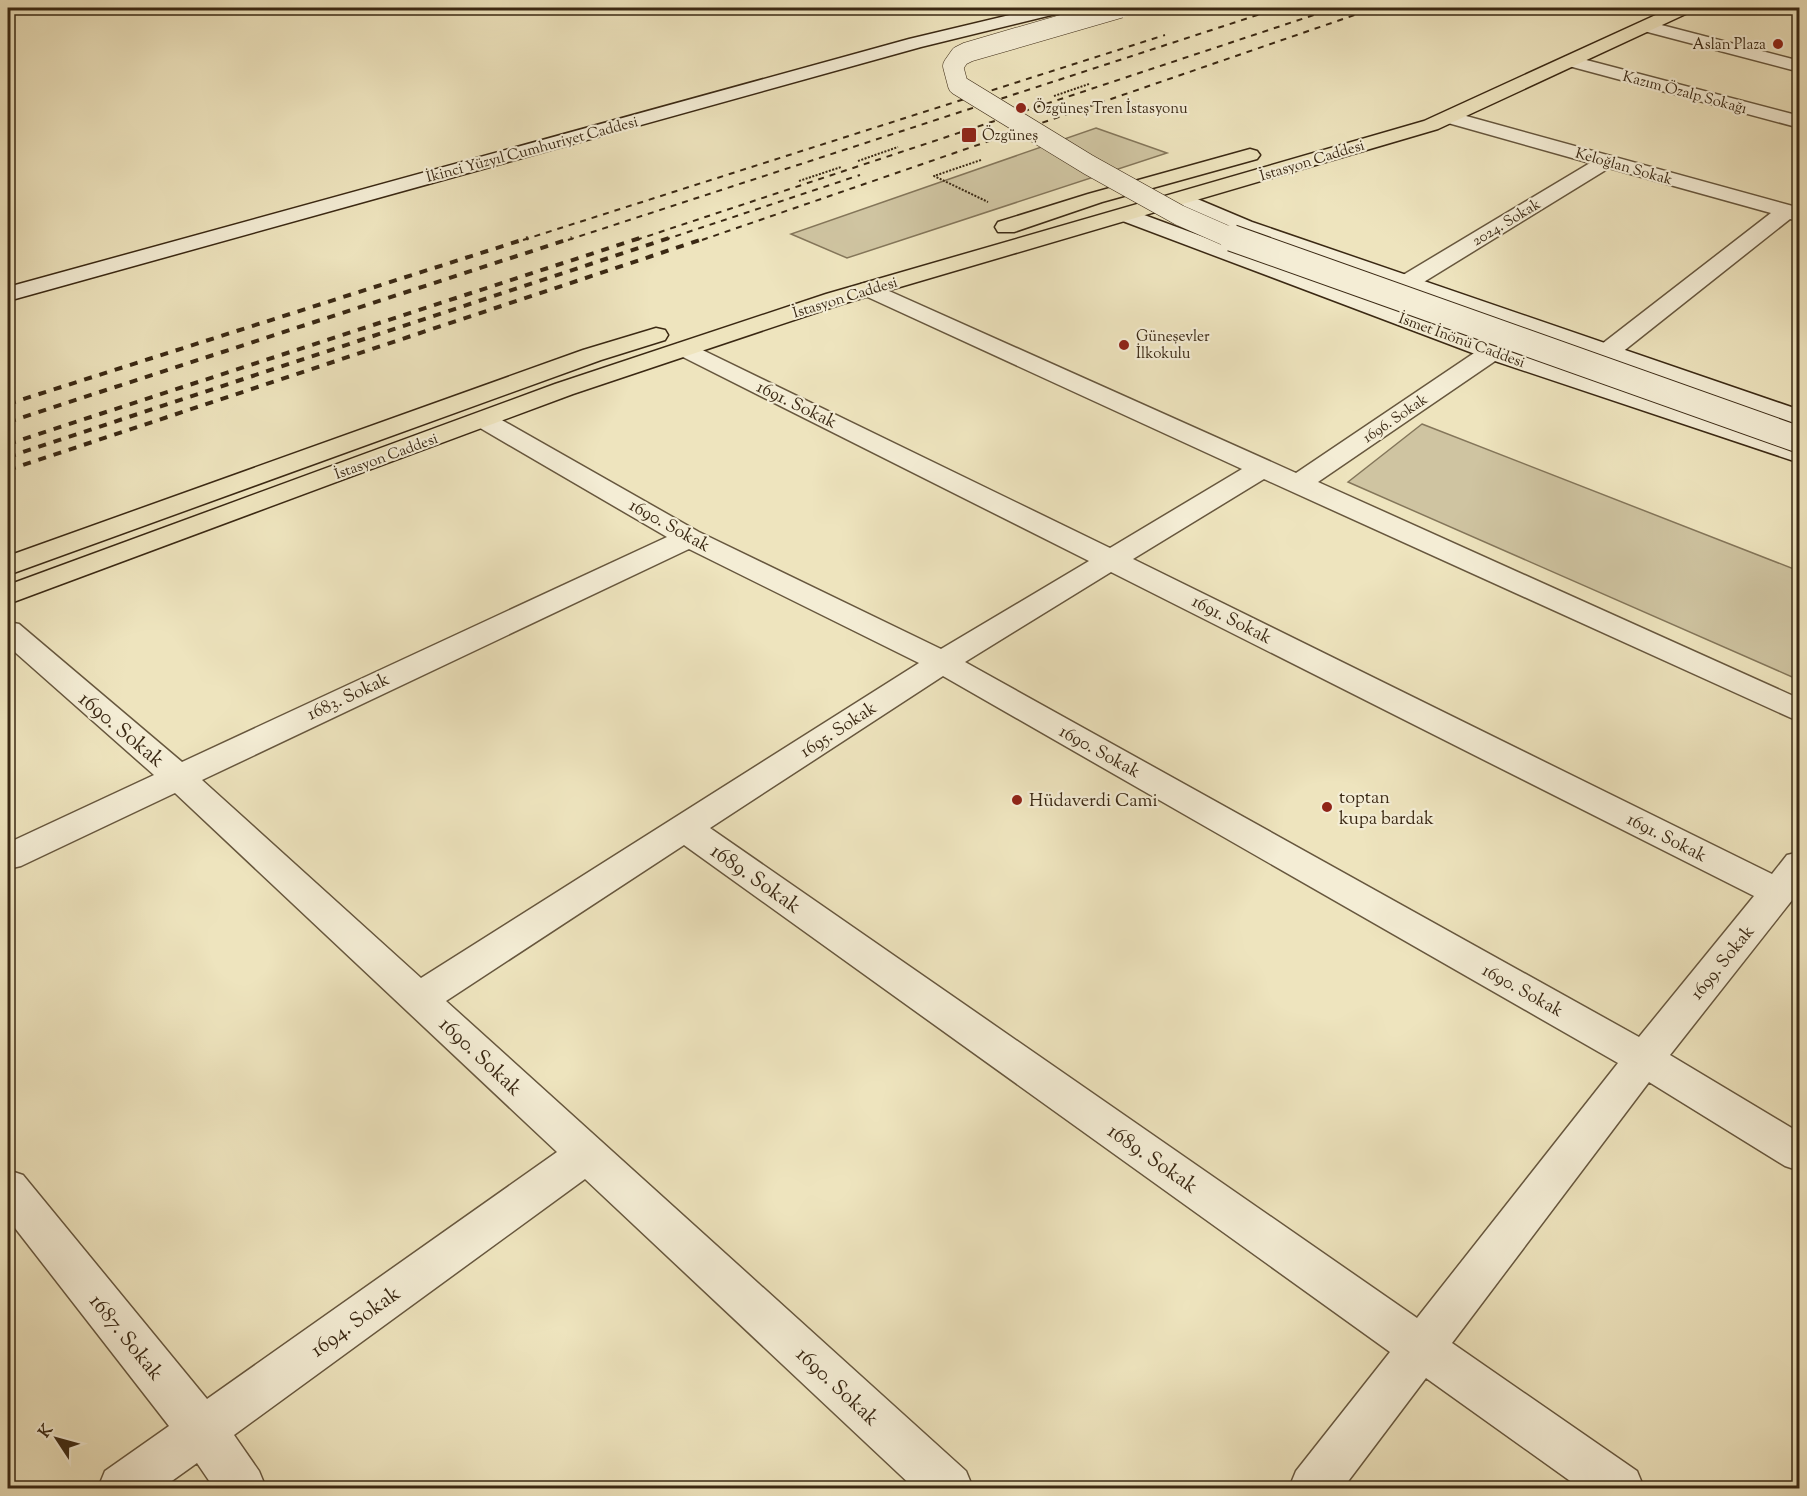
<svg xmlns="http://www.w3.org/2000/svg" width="1807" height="1496" font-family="'Sorts Mill Goudy',serif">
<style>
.green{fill:#cfc4a1;stroke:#84765a;stroke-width:1.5}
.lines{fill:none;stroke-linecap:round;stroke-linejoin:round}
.street-casing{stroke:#67573e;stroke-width:3}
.secondary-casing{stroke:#3a2813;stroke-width:3}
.primary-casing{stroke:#3a2813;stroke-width:3}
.path{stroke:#3a2813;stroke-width:2;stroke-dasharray:2 1.5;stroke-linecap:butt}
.street{fill:#f4edd5;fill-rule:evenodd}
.secondary{fill:#f4edd5;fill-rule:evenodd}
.primary{fill:#eee4be;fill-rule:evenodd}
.rail-far1{stroke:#3a2813;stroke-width:2;stroke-dasharray:6 6;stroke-linecap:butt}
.rail{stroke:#3a2813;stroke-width:4;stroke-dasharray:8 8;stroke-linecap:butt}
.secondary-bridge-far1-casing{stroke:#3a2813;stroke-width:21;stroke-linecap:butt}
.secondary-bridge-casing{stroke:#3a2813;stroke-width:28;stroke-linecap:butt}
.secondary-bridge-far1{stroke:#f4edd5;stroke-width:20}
.secondary-bridge{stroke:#f4edd5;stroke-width:26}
.poi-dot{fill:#8f2418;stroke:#f4edd5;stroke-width:2}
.labels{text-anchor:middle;stroke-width:4.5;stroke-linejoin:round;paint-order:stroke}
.far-poi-label{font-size:15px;fill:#3a2813;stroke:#f4edd5;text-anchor:start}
.far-street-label{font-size:15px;fill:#3a2813;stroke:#f4edd5}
.street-label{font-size:18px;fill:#3a2813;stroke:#f4edd5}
.poi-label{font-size:18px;fill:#3a2813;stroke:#f4edd5;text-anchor:start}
.near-street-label{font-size:21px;fill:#3a2813;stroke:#f4edd5}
</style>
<rect width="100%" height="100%" fill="#eee4be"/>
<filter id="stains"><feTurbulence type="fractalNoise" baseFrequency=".00333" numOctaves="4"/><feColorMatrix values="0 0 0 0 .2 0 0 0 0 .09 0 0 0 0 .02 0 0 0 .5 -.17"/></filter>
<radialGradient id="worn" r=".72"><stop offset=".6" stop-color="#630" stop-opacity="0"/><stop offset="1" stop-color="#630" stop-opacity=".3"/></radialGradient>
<g class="green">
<path d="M1096,128L1167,153L847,258L791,234Z"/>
<path d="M1422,424L1799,571V680L1348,482Z"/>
</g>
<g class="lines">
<defs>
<g id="street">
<path d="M1646,21L1800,61V72L1640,30L1637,26Z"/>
<path d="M1571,56L1800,116V128L1565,65L1562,61L1565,57Z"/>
<path d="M1448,111L1800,208V221L1790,219L1616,357L1607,359L1598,357L1595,352L1598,347L1771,213L1609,168L1414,288H1398L1395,283L1398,278L1590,163L1441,121L1438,117Z"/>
<path d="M869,282L1296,473L1483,347L1492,345L1501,347L1504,352L1501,357L1318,482L1800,699V722L1264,479L1133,559L1772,874L1787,855L1800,852V890L1670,1055L1800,1133V1171L1785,1166L1649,1082L1452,1343L1637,1471L1644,1488H1580L1426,1378L1343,1488H1289L1296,1471L1390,1352L684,845L446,1001L966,1471L973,1488H914L585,1179L234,1435L259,1471L266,1488H214L197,1463L162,1488H98L105,1471L169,1426L8,1219V1170L23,1175L207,1399L557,1152L175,793L21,866L8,869V843L154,775L8,646V622L19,624L182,762L667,537L475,425L471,420L475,415L484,412L493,415L699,532L941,649L1089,561L677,354L674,349L677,344L686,342L1110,548L1242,469L861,294L857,289L861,284ZM689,549L919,663L421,978L202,780ZM1111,572L1754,896L1639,1037L965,662ZM943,676L1618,1063L1417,1318L710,828Z"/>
</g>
<g id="secondary">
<path d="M1039,8H1066L1064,12L921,47L8,301V287L909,39Z"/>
<path d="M1183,193L1252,222L1800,410V427L1236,232L1176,203L1172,199L1176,195Z"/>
<path d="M1128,209L1501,347L1800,446V463L1483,357L1120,220L1117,215L1120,210Z"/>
</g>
<g id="primary">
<path d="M1671,8H1692L1690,12L1438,129L842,304L573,394L8,604V585L555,384L826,294L1424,121Z"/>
<path d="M1250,149L1257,151L1260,155L1257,159L1102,202L1014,232H998L995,227L998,222L1088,194Z"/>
<path d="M656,328L665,330L668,335L665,340L601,360L8,575V556L583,350Z"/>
</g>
</defs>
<use href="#street" class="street-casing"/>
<use href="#secondary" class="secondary-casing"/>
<use href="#primary" class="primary-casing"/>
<g class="path">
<path d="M1054,96L1089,84"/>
<path d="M981,160L934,176L988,202"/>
<path d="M858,161L898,147"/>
<path d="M799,181L841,167"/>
</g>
<use href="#street" class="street"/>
<use href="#secondary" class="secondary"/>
<use href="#primary" class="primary"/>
<g class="rail-far1">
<path d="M523,240L1165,35"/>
<path d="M568,240L1279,8"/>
<path d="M636,240L1335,8"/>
<path d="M664,240L860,175"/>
<path d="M702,240L1375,8"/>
</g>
<g class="rail">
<path d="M8,404L528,238"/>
<path d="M8,422L572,238"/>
<path d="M8,444L640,238"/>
<path d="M8,457L669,238"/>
<path d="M8,470L706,238"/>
</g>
<defs>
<path id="secondary-bridge-far1" d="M1120,8L968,52L960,56L953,66L958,85L1089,165L1179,215L1236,240"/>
<path id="secondary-bridge" d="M1232,238L1800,440"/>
</defs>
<use href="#secondary-bridge-far1" class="secondary-bridge-far1-casing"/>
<use href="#secondary-bridge" class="secondary-bridge-casing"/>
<use href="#secondary-bridge-far1" class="secondary-bridge-far1"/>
<use href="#secondary-bridge" class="secondary-bridge"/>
</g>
<g class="poi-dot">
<circle cx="1778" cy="44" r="6"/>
<circle cx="1021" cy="108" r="6"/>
<rect x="961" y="127" width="16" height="16" rx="3"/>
<circle cx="1124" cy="345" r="6"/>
<circle cx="1017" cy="800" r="6"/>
<circle cx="1327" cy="807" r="6"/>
</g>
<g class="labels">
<g class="far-poi-label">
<text x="1766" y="49" text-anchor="end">Aslan Plaza</text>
<text x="1033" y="113">Özgüneş Tren İstasyonu</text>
<text x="982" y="140">Özgüneş</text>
<text x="1136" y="341">Güneşevler<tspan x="1136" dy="17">İlkokulu</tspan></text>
</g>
<g class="far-street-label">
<text transform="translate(1685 92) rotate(15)" y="5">Kazım Özalp Sokağı</text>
<text transform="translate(532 149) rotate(-15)" y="5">İkinci Yüzyıl Cumhuriyet Caddesi</text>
<text transform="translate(1312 160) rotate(-17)" y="5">İstasyon Caddesi</text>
<text transform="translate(1624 166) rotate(16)" y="5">Keloğlan Sokak</text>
<text transform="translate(1506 222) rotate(-31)" y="5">2024. Sokak</text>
<text transform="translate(845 297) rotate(-17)" y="5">İstasyon Caddesi</text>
<text transform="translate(1462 340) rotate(20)" y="5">İsmet İnönü Caddesi</text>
<text transform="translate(1395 418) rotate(-34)" y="5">1696. Sokak</text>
<text transform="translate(386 456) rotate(-20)" y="5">İstasyon Caddesi</text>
</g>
<g class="street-label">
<text transform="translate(797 404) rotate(26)" y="6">1691. Sokak</text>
<text transform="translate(670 525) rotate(29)" y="6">1690. Sokak</text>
<text transform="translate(1232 619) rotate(27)" y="6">1691. Sokak</text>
<text transform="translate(348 696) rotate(-25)" y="6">1683. Sokak</text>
<text transform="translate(838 729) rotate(-33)" y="6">1695. Sokak</text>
<text transform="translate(1100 751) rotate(29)" y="6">1690. Sokak</text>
<text transform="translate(1667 837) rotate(27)" y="6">1691. Sokak</text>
<text transform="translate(1722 962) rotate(-51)" y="6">1699. Sokak</text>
<text transform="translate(1523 990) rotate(29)" y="6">1690. Sokak</text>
</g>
<g class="poi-label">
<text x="1339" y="803">toptan<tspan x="1339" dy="21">kupa bardak</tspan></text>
<text x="1029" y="806">Hüdaverdi Cami</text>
</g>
<g class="near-street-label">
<text transform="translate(122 729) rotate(40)" y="7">1690. Sokak</text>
<text transform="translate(756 878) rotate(35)" y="7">1689. Sokak</text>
<text transform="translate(481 1056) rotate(43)" y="7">1690. Sokak</text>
<text transform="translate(1153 1158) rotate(35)" y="7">1689. Sokak</text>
<text transform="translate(355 1321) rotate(-36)" y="7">1694. Sokak</text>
<text transform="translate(127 1337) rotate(51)" y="7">1687. Sokak</text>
<text transform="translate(838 1386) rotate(43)" y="7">1690. Sokak</text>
</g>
</g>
<rect width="1807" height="1496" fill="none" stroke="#eee4be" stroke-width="30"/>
<rect x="9" y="9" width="1789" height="1478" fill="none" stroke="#3a2813" stroke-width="3"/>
<rect x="15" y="15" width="1777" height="1466" fill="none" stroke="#3a2813" stroke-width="1.5"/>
<g transform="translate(57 1439) rotate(306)" stroke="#f4edd5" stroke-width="4.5" paint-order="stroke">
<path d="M0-4.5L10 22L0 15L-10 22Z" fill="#3a2813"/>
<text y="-9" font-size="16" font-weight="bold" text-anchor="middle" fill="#3a2813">K</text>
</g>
<rect width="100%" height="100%" filter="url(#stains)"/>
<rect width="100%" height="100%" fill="url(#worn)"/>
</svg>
